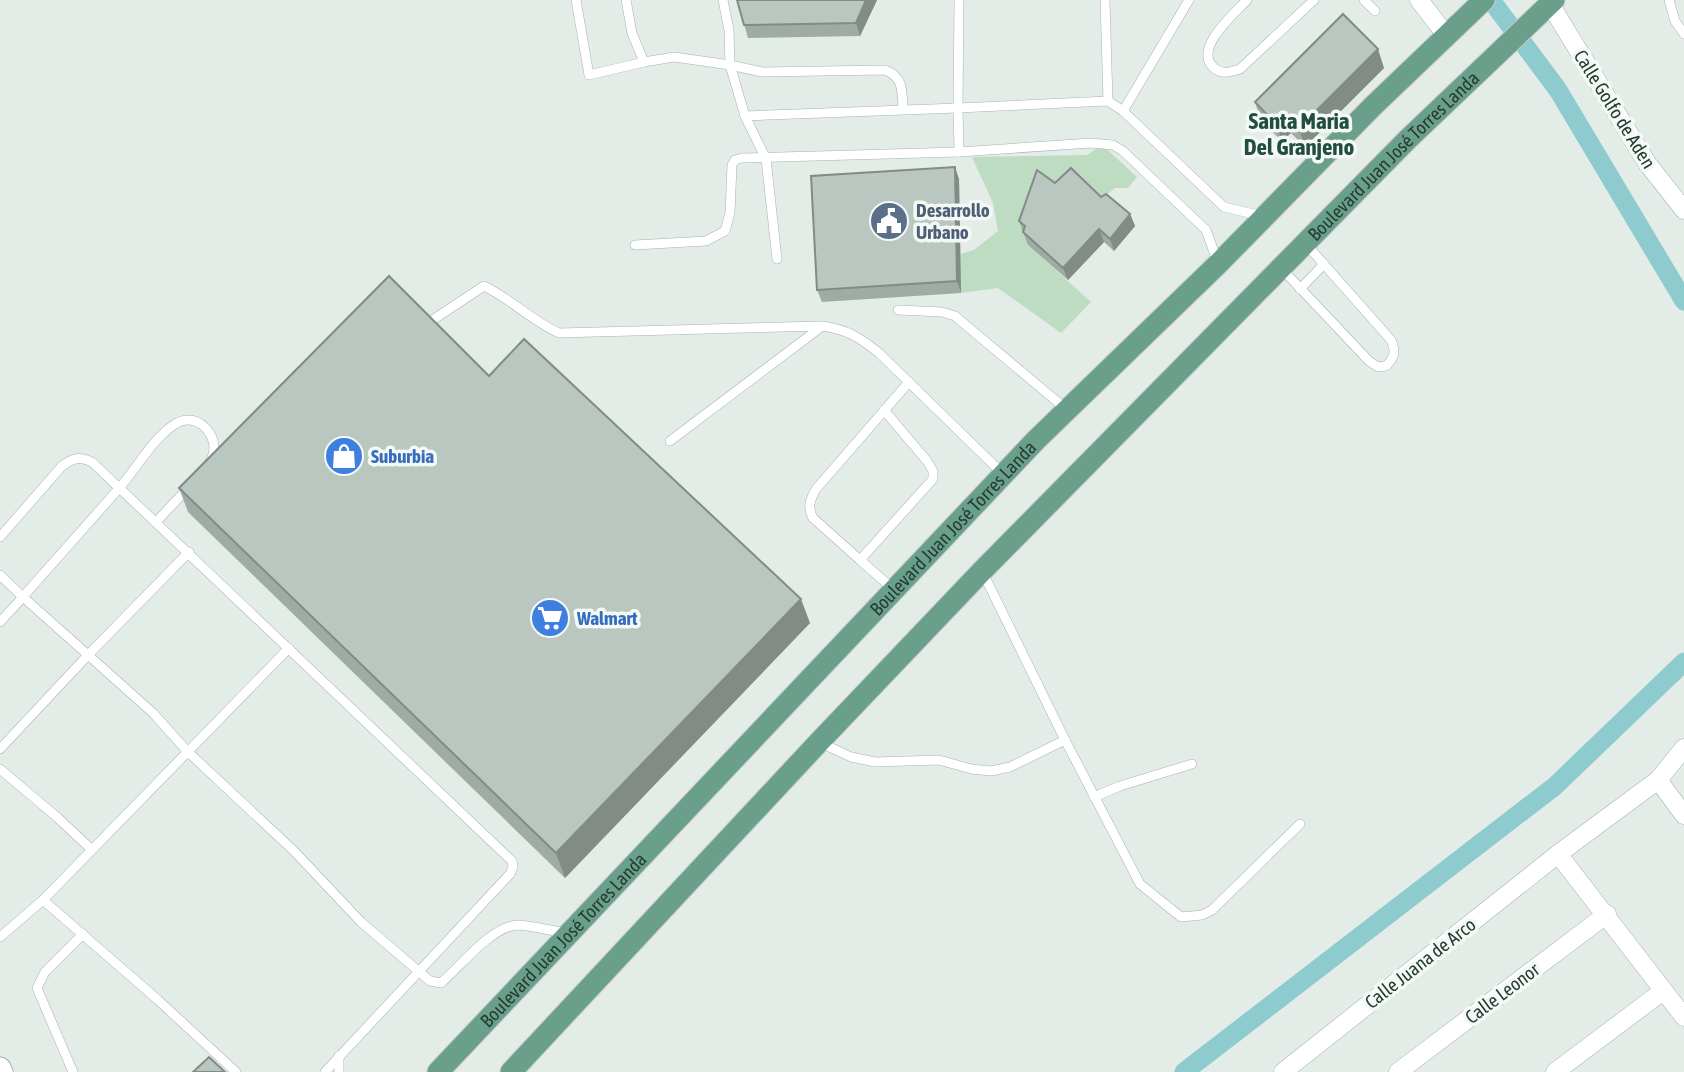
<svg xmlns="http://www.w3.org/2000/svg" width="1684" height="1072" font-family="'Asap Condensed',sans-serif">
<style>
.green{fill:#bddcc2}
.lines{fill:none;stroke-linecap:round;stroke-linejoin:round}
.canal{stroke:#8ecbce;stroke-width:19}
.service-casing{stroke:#a6b4ad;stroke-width:10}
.minor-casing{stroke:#a6b4ad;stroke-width:19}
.secondary-casing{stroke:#a2b7ae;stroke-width:23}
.primary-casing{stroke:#c2c9c6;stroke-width:23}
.service{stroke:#fff;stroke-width:9}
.minor{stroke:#fff;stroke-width:18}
.secondary{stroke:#fff;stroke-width:21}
.primary{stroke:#6a9f8c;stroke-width:21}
.wall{fill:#9faba5}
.shaded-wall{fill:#828b86}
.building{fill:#b9c7c0;stroke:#828b86;stroke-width:2}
.labels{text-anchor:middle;stroke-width:7;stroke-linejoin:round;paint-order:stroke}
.street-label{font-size:19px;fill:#243d33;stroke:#f4f9f6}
.service-label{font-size:19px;font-weight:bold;fill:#4e5e75;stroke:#f4f9f6;text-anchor:start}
.shop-label{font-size:19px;font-weight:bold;fill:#366cbe;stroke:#f4f9f6;text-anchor:start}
.quarter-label{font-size:23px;font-weight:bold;fill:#214e3e;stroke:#f4f9f6}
</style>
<rect width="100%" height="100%" fill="#e3ece7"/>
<path class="green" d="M1102,145L1137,177L1128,188H1115L1101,199L1029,238L1028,245L1091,302L1061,333L998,288L961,293V254L974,250L998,231L993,203L972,157L1087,155Z"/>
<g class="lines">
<g class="canal">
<path d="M1491,0L1558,90L1684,301"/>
<path d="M1184,1072L1555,786L1684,662"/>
</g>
<defs>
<g id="service">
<path d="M576,0L589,75L644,62"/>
<path d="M626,0L632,33L644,62L674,57L730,65L745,116L766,159L777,259"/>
<path d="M723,0L729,30L730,65L762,72L885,70C904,77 902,92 903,109"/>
<path d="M1105,0L1108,101"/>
<path d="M1247,0C1235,13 1192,49 1214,68C1222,75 1230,72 1240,69L1314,0"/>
<path d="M1364,0L1375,11"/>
<path d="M1669,0L1675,21L1684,34"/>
<path d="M1123,111L1189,0"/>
<path d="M745,116L958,108L959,0"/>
<path d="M635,245L706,241L725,231L730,213L732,165L735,160L742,158L959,152"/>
<path d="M1218,263L1206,230L1123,151L1113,145L1091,143L959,152L958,108L1108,101L1123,111L1224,207L1262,216"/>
<path d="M1282,269L1369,361L1378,367L1386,366C1395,357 1396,352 1391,340L1306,244"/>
<path d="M1300,289L1324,264"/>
<path d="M898,310L942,312L955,316L1066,409"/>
<path d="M434,319L484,286C511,299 532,321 559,333L823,326C848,330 859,337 879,353L1003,474"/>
<path d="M884,410L927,461L933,471V479L860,560L813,518C807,507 810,500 816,489L909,382"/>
<path d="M670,441L821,327"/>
<path d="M157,521L189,487"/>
<path d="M0,537L62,466C73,458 79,456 92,462L512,861L513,867L510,874L325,1072"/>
<path d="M860,560L893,589"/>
<path d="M982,571L1065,740L1140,884L1181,917L1202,915L1212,910L1300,824"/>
<path d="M0,575L23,597C55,560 88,524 120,487C137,468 155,435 177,423C199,410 225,441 209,463"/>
<path d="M0,622L23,597L153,713L187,751L294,851L361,922L430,981L441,983C461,966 492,925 519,925C534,926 552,931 567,933"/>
<path d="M821,743L851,757L875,762L939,760L971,769L991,771L1010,767L1065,740"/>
<path d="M0,749L89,654L189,552"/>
<path d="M0,769L58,818L91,849"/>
<path d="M1094,797L1120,786L1192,764"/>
<path d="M43,900L158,1000L236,1072"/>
<path d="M0,937L43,900L289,648"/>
<path d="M339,1056V1072"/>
<path d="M73,1072L37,988L45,972L83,934"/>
</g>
<g id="minor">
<path d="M1419,0L1446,35"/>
<path d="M1550,4L1647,163L1684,210"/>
<path d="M1658,780L1684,815"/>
<path d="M1558,854L1684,1017"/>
<path d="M1283,1072L1558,854L1658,780L1684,748"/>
<path d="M1398,1072L1607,914"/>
<path d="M1555,1072L1663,991"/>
</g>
<path id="secondary" d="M0,1068L2,1072"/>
<g id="primary">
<path id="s1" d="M438,1072L1036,440L1218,264L1373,106L1484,0"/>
<path id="s2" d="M511,1072L819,742L982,571L1408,139L1554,0"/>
</g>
</defs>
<use href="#service" class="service-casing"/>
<use href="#minor" class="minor-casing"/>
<use href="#secondary" class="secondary-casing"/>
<use href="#primary" class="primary-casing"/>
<use href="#service" class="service"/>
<use href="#minor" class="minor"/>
<use href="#secondary" class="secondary"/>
<use href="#primary" class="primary"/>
</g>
<g class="wall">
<path d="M737,0H877L860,36L748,38Z"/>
<path d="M1384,68L1305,147L1291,133L1282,141L1261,121L1255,102Z"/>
<path d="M959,179L961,293L822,302L817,290Z"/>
<path d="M1055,183L1101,197L1130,214L1135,226L1114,251L1104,242L1068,280L1028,245L1019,221Z"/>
<path d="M489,376L810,623L565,878L188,512L179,488Z"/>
</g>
<g class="shaded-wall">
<path d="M866,0H877L860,36L856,23Z"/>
<path d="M1378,49L1384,68L1305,147L1299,128Z"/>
<path d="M1285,114L1291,133L1282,141L1275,123Z"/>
<path d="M955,167L959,179L961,293L957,281Z"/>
<path d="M1130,214L1135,226L1114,251L1110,239Z"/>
<path d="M1099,229L1104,242L1068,280L1063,268Z"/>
<path d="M801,599L810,623L565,878L556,853Z"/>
</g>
<g class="building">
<path d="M737,0H866L856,23L744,25Z"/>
<path d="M1343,14L1378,49L1299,128L1285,114L1275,123L1255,102Z"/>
<path d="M955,167L957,281L817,290L811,176Z"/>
<path d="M1071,168L1101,197L1106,194L1130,214L1110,239L1099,229L1063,268L1023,232L1025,226L1019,221L1037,170L1055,183Z"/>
<path d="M389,276L489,376L524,339L801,599L556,853L179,488Z"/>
<path d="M209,1057L225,1072H193Z"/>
</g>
<defs>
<symbol id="civic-disc" viewBox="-11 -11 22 22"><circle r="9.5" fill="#5c6f8a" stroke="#f4f9f6"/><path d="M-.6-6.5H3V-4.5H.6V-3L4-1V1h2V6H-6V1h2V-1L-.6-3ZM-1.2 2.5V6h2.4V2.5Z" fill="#fff"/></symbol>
<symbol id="shop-disc" viewBox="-11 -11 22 22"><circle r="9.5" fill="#3f7fe0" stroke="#f4f9f6"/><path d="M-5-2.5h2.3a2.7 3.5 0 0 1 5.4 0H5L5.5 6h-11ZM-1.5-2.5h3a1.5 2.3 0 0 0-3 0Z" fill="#fff"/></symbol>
<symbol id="supermarket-disc" viewBox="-11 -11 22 22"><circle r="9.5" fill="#3f7fe0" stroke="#f4f9f6"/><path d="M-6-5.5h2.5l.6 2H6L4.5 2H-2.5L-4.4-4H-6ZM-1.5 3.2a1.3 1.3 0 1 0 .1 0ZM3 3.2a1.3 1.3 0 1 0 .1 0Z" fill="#fff"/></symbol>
</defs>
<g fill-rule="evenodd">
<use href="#civic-disc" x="867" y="199" width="44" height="44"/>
<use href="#shop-disc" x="322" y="434" width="44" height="44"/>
<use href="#supermarket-disc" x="528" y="596" width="44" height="44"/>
</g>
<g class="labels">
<g class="street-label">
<text transform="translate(1615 109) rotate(58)" y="7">Calle Golfo de Aden</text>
<text dy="7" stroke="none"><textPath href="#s2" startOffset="1272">Boulevard Juan José Torres Landa</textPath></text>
<text dy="7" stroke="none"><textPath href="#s1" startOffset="749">Boulevard Juan José Torres Landa</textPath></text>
<text dy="7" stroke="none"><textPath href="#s1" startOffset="182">Boulevard Juan José Torres Landa</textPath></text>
<text transform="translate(1420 963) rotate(-38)" y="7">Calle Juana de Arco</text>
<text transform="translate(1502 993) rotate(-37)" y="7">Calle Leonor</text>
</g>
<g class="service-label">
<text x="916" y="217">Desarrollo<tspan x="916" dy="22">Urbano</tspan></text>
</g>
<g class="shop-label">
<text x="371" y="463">Suburbia</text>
<text x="577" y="625">Walmart</text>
</g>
<g class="quarter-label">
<text x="1299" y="129">Santa Maria<tspan x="1299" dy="26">Del Granjeno</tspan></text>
</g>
</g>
</svg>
